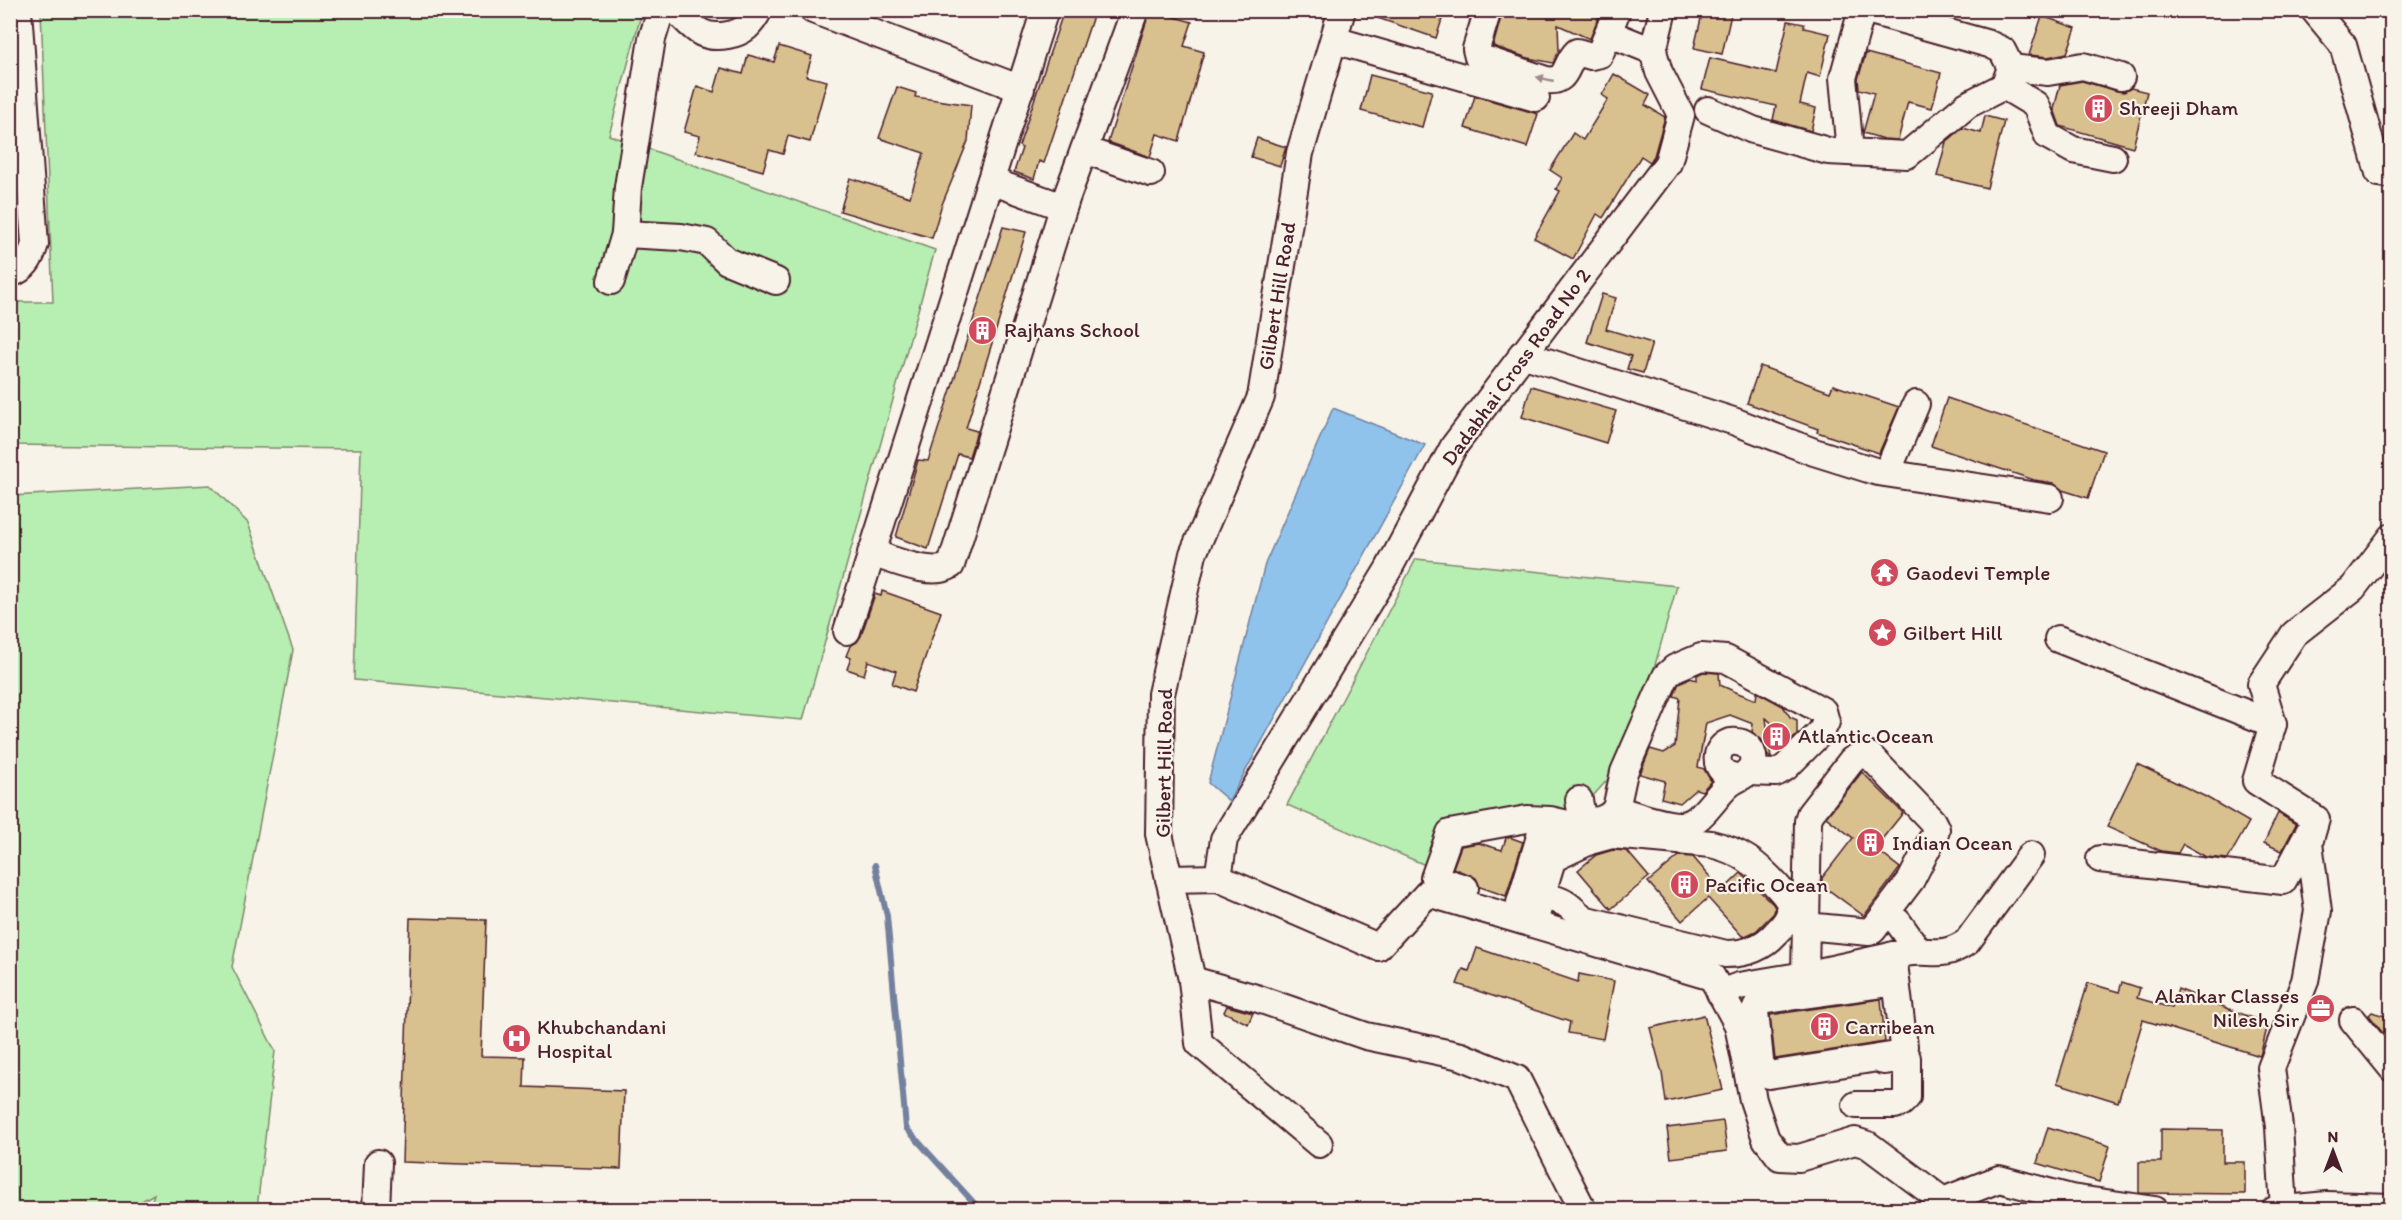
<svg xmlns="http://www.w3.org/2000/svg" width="2402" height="1220" font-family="Itim,sans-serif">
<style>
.green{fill:#b7eeb1;stroke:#80866e;stroke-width:1.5}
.water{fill:#8fc3ec;stroke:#73819f;stroke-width:1.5}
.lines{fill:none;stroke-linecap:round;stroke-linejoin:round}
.stream{stroke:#73819f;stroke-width:6}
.building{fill:#d9c08f;stroke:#4a1f2b;stroke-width:1.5}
.minor-casing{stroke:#4a1f2b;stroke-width:30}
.minor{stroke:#f7f3e8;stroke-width:26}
.oneway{fill:#a0898a}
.labels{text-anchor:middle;stroke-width:4.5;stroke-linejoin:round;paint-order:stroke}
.poi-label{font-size:21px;fill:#4a1f2b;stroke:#f7f3e8;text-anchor:start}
.street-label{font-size:21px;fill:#4a1f2b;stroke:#f7f3e8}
</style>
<rect width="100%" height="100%" fill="#f7f3e8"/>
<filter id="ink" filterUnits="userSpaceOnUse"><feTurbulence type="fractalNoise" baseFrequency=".0167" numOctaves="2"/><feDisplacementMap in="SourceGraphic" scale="12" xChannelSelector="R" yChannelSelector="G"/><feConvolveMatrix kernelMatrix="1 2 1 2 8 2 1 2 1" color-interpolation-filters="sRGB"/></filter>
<g filter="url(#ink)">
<g class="green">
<path d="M41,11H642L609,135L935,250L803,720L354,680L361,449L11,445V302H53Z"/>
<path d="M210,485L248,523L293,650L232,967L275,1051L257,1209H149L154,1194L128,1209H11V496Z"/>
<path d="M1416,559L1677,586L1630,755L1582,808L1441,850L1432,868L1287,805Z"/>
</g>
<path class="water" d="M1333,408L1425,445L1229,801L1208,783L1265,564Z"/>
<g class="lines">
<path class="stream" d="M875,865L887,916L906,1128L975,1204V1210"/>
</g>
<g class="building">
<path d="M1064,10H1095L1044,163L1039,161L1034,179L1014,172L1022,148L1019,146Z"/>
<path d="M1150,10L1192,22L1184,46L1204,52L1179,141L1157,134L1150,157L1108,142Z"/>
<path d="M1363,10H1445L1436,38L1363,13Z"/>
<path d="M1503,10H1601L1590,39L1558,25L1559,51L1553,63L1528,58L1493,46Z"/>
<path d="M1703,10H1732L1722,54L1694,48Z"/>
<path d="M2042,16L2076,28L2067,53L2048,57L2029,55Z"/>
<path d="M1788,21L1804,24V28L1830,34L1820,77L1807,73L1800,104L1816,108L1811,131L1773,120L1776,106L1702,89L1710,58L1776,73Z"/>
<path d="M779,46L812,56L806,76L827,81L810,142L788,136L783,154L769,150L763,171L696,152L700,136L684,132L697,86L714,92L721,68L743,74L748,55L774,62Z"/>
<path d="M1866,53L1941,73L1932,108L1908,102L1898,140L1884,139L1863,133L1874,93L1859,89L1858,79Z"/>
<path d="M1614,74L1650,95L1645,105L1665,117L1654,156L1650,162L1641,156L1603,218L1597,214L1573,259L1534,238L1560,191L1556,189L1562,178L1550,170L1573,133L1583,140L1608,99L1602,95Z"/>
<path d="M1370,75L1432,91L1422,127L1361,111Z"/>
<path d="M2082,81L2117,91L2124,92L2131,88L2147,92L2133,147L2060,126L2054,109L2060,85Z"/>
<path d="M897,87L916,93L915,97L971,105L968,141L941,207L932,238L840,211L850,178L910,197L924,153L879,138Z"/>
<path d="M1475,96L1538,114L1527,147L1465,128Z"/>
<path d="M1985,116L2004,121L1987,188L1937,176L1946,142L1963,128L1981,133Z"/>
<path d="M1257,138L1286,147L1280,166L1251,157Z"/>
<path d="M1003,227L1026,232L966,428L977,431L969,457L958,454L928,549L896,537L918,460L928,461Z"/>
<path d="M1602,294L1616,298L1606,329L1652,343L1643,373L1627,369L1631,356L1587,342Z"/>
<path d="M1760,366L1830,392L1833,385L1899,407L1879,453L1817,432L1818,429L1747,403Z"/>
<path d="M1531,386L1616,411L1606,443L1522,417Z"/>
<path d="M1947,398L2104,451L2088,498L2062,490L2053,483L2034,480L1931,446Z"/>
<path d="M882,591L941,612L913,692L892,684L896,671L868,661L864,675L847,669L851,658L846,656L850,646L857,642L861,636L875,594L881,596Z"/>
<path d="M1703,672L1719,673L1720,685L1738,693L1756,700L1757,692L1783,706L1790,717L1797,720V735L1791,741L1766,718L1771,758L1768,756L1762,740L1752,732L1753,724L1730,715L1706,723L1698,767L1704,769L1711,781L1702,791L1696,789L1680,803L1661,798L1665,781L1640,774L1650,749L1664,753L1675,746L1680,698L1674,696L1678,685L1683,681L1690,678L1697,680V675Z"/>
<path d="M2137,764L2206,797L2249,822L2228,859L2206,857L2183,844L2178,853L2161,851L2107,827Z"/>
<path d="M1862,772L1903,813L1882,839L1884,840L1877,850L1900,868L1864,916L1822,885V878L1853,838L1826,817Z"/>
<path d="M2278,813L2296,824L2282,851L2264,843Z"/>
<path d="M1509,837L1523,842L1506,896L1480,887L1476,878L1453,868L1461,846L1479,843L1502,850L1506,838Z"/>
<path d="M1613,850L1627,851L1649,877L1611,909L1578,870L1596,855Z"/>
<path d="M1679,856L1693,857L1722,891L1741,873L1773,904L1775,908L1774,913L1756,931L1743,937L1708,898L1682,921L1648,882Z"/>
<path d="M410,918L486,920L481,1056L525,1057L524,1087L624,1091L621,1169L402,1162Z"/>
<path d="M1477,948L1578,982L1579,974L1614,981L1603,1039L1568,1033L1570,1022L1457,984L1463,969L1469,971Z"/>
<path d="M2122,982L2140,988L2137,998L2172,1008L2178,989L2268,1024L2260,1056L2143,1020L2118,1102L2057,1083L2088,983L2119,992Z"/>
<path d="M1881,999L1885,1042L1775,1059L1770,1015Z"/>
<path d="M1227,1006L1253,1013L1248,1024L1224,1012Z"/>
<path d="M2372,1012L2391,1018V1044L2369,1015Z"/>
<path d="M1704,1015L1723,1090L1666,1102L1662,1073L1650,1028Z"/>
<path d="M1723,1121L1727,1151L1671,1158L1667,1128Z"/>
<path d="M2048,1127L2110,1146L2099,1182L2037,1163Z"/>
<path d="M2161,1129L2223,1130V1162H2245V1194L2139,1193V1162H2161Z"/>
</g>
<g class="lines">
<defs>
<g id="minor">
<path d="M676,10C694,28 701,40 728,35C744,32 751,25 759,10"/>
<path d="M813,10L1021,89"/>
<path d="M1488,10L1476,49L1478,57L1546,80C1569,83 1564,64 1577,52L1591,56L1600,54L1608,33L1653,51"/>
<path d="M2314,10L2343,45L2379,173L2392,175"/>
<path d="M1608,33L1617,10"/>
<path d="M1334,40L1536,98"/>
<path d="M2011,68L2048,72L2083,66L2121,77"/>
<path d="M2004,86L2036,105L2048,136L2073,150L2113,158"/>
<path d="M1708,110L1753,130L1828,151L1907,155L1967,105L2004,86L2011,68L2002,50L1989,44L1867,10"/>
<path d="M1084,150L1151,173"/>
<path d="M1850,152L1843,78L1862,10"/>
<path d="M991,181L1063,207L1135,10"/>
<path d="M625,234L681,237L707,242L727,261L776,281"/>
<path d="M10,274C25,269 31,258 35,244L18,10"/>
<path d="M611,281L625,234L628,187L652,39L661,10"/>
<path d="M1522,354L1736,422L1814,452L1878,472L2050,498"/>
<path d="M1887,473L1916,404"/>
<path d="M871,553C892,559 933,578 951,565L1065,202"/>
<path d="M847,631L1045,10"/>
<path d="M2058,639L2273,724"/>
<path d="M1579,800L1583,823"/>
<path d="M1616,809L1624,772L1666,676L1675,668L1701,657L1726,659L1823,711L1826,722L1821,732L1786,767L1776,773L1748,772"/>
<path d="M2100,859L2283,881L2309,832"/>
<path d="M1218,878L1224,839L1388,570L1454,446L1668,163L1681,115L1659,72L1653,51L1663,10"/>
<path d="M1169,879L1218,878L1378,947L1428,893L1712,977L1738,1025L1753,1100L1766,1139L1780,1157L1799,1158L1855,1141L1868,1145L1943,1201L1999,1179L2071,1198L2155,1210"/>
<path d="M1465,888L1434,878L1450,833L1527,819L1550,820L1572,825"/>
<path d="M1541,897C1550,898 1559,899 1566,904C1574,909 1578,916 1587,920L1726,954C1745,954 1762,949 1776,933C1783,926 1792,917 1790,905C1788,897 1782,892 1777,886C1757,864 1741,851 1711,844L1612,835L1590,841L1554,858"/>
<path d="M1520,903L1545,820"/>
<path d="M1537,912C1542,895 1557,833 1570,826C1587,816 1600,828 1616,809C1631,814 1663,825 1679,825C1682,825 1689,823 1692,822C1704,816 1717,795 1728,785C1735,779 1745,777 1750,769C1758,759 1751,743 1737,742C1713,739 1709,776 1738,777"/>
<path d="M1898,922L1918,950"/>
<path d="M1893,955L1904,1046L1902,1052L1897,1055L1769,1075L1761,1070L1755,1011L1759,1001L1896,982"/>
<path d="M1805,975L1808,821L1810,814L1852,760L1861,755L1870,756L1932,821L1936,829L1935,833L1911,880L1873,930L1869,932L1806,926"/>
<path d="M1192,980L1256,998L1366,1036L1461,1056L1517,1079L1583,1210"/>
<path d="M1720,993L1739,986L1805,975L1905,953C1932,948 1940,960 1967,942L2031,855"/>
<path d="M2353,1020L2392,1068"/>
<path d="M1856,1105H1895L1901,1103L1907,1097V1058L1883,1061"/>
<path d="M1319,1144L1199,1043L1192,980L1159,834L1161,694L1193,554L1261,397L1300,153L1342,10"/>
<path d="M2284,1209L2279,1127L2271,1068L2305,981L2318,911L2309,843L2316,819L2256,781L2273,724L2261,684L2294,634L2353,588L2392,537"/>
<path d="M376,1210L378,1163"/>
<path d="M2275,1210L2327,1205L2392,1207"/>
</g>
</defs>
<use href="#minor" class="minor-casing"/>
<use href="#minor" class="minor"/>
</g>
<defs><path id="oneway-solid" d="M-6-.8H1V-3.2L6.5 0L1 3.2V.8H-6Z" transform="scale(1.5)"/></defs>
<use class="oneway" href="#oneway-solid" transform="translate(1545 79) rotate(-167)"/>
</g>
<defs>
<symbol id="building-disc" viewBox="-11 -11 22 22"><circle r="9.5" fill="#d1495b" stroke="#f7f3e8"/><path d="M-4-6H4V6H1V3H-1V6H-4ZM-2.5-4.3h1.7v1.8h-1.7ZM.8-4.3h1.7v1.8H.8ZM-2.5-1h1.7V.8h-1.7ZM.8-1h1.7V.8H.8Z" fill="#fff"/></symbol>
<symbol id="temple-disc" viewBox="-11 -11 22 22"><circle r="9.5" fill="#d1495b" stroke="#f7f3e8"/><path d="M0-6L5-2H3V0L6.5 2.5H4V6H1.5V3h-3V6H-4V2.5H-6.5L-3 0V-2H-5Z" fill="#fff"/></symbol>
<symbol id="sight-disc" viewBox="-11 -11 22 22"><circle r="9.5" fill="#d1495b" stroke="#f7f3e8"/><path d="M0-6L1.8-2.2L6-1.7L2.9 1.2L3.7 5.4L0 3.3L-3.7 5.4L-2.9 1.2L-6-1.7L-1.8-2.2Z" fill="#fff"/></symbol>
<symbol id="office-disc" viewBox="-11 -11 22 22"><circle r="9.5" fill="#d1495b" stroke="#f7f3e8"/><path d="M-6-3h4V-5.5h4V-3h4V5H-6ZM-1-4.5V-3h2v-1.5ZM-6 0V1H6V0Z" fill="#fff"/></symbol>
<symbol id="hospital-disc" viewBox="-11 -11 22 22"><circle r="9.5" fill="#d1495b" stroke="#f7f3e8"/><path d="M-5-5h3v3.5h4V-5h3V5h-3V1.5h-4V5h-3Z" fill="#fff"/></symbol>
</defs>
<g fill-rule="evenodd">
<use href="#building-disc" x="2082" y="92" width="33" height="33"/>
<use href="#building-disc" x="966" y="314" width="33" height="33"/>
<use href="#temple-disc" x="1868" y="556" width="33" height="33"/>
<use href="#sight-disc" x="1866" y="616" width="33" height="33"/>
<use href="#building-disc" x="1760" y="720" width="33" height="33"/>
<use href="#building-disc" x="1854" y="826" width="33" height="33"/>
<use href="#building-disc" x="1668" y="868" width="33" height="33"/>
<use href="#office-disc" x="2304" y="992" width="33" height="33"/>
<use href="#building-disc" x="1808" y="1010" width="33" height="33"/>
<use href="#hospital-disc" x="500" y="1022" width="33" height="33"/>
</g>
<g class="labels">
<g class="poi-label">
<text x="2119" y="115">Shreeji Dham</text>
<text x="1004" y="337">Rajhans School</text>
<text x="1906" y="580">Gaodevi Temple</text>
<text x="1903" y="640">Gilbert Hill</text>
<text x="1798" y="743">Atlantic Ocean</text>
<text x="1892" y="850">Indian Ocean</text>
<text x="1705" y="892">Pacific Ocean</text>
<text x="2299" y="1003" text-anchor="end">Alankar Classes<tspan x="2299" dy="24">Nilesh Sir</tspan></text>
<text x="537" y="1034">Khubchandani<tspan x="537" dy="24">Hospital</tspan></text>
<text x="1845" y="1034">Carribean</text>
</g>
<g class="street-label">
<text transform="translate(1277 296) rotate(-81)" y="7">Gilbert Hill Road</text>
<text transform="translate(1516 367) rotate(-54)" y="7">Dadabhai Cross Road No 2</text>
<text transform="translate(1164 763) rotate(-89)" y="7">Gilbert Hill Road</text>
</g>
</g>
<rect width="2402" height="1220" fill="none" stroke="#f7f3e8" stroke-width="36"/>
<rect x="18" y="18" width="2366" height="1184" fill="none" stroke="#4a1f2b" stroke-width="2" filter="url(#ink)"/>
<g transform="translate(2333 1151)" stroke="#f7f3e8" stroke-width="4.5" paint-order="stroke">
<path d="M0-4.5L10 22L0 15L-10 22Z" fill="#4a1f2b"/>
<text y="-9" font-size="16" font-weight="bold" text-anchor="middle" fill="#4a1f2b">N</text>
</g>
</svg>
